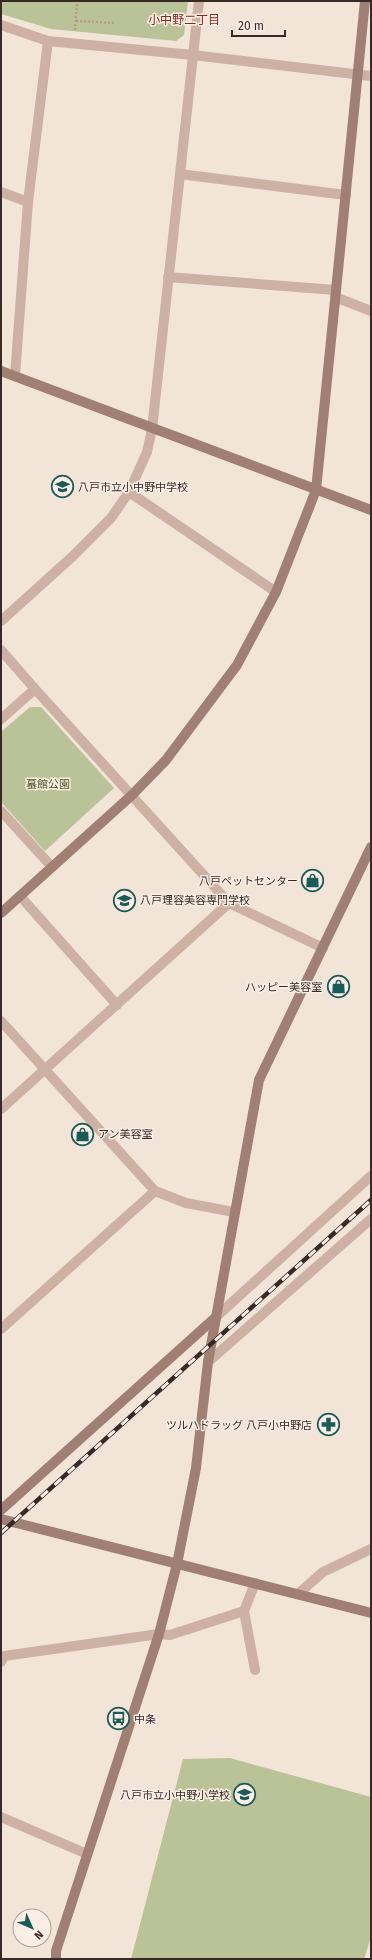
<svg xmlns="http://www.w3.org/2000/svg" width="372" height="1960" font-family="'Fira Sans','Noto Sans JP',sans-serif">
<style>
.green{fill:#b9c397}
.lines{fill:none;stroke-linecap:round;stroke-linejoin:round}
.path{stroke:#b89b8e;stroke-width:2.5;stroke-dasharray:2 2;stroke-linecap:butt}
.street{stroke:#ccb1a4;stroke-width:10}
.secondary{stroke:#a08075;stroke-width:10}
.rail-casing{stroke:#372926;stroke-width:4.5}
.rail{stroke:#fbeee5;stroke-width:3;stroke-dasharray:9;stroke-linecap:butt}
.labels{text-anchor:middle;stroke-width:3;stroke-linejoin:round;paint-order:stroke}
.poi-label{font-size:11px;fill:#372926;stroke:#fbeee5;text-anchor:start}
.park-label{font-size:11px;fill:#4b5728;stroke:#fbeee5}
.neighbourhood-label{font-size:12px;fill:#8b2819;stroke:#fbeee5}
</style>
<rect width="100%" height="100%" fill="#f3e4d8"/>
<g class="green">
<path d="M1,1H188L184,35L176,41L51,29L1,14Z"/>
<path d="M30,707H41L114,788L45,851L1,802V732Z"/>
<path d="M230,1758L371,1797V1937L364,1959H131L183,1759Z"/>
</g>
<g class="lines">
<g class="path">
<path d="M76,21L116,23"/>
<path d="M75,30L77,1"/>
</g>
<g class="street">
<path d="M1,25L48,41L193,55L371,76"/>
<path d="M180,174L346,195"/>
<path d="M1,192L28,202"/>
<path d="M168,277L336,290"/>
<path d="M335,297L371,311"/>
<path d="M15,376L28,202L48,41"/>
<path d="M129,492L276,592"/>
<path d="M1,621L73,556L111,518L129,492L147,452L152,429L199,1"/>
<path d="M1,650L35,689L1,719"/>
<path d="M35,689L229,903L323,948"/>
<path d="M1,811L52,867"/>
<path d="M20,896L117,1005"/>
<path d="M1,1021L155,1191L186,1203L234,1212"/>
<path d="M1,1109L229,903"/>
<path d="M216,1317L371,1176"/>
<path d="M1,1329L155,1191"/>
<path d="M208,1362L371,1219"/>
<path d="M298,1594L323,1572L371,1549"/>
<path d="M244,1611L255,1670"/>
<path d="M1,1662L4,1656L159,1634L170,1635L244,1611L255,1583"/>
<path d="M1,1817L87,1854"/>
</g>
<g class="secondary">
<path d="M1,371L371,510"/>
<path d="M1,913L132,795L166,760L237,665L276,592L316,490L365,1"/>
<path d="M1,1510L216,1317"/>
<path d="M1,1519L371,1613"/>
<path d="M56,1959V1951L159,1634L177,1564L196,1468L208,1362L259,1080L371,847"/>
</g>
<defs>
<path id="rail" d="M1,1533L371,1200"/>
</defs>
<use href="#rail" class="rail-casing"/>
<use href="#rail" class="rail"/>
</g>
<defs>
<symbol id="school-ring" viewBox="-11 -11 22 22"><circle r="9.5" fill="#fbeee5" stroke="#195b58" stroke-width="1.5"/><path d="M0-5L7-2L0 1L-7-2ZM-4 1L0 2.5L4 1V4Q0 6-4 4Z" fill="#195b58"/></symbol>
<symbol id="shop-ring" viewBox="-11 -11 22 22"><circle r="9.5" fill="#fbeee5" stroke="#195b58" stroke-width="1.5"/><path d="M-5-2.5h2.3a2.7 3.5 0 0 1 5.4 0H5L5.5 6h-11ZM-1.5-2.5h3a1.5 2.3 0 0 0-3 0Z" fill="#195b58"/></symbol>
<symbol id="university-ring" viewBox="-11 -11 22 22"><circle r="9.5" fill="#fbeee5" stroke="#195b58" stroke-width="1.5"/><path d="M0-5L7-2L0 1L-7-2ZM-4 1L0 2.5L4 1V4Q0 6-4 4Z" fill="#195b58"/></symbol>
<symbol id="pharmacy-ring" viewBox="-11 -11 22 22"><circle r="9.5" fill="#fbeee5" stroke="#195b58" stroke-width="1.5"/><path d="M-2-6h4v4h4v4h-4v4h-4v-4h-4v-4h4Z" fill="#195b58"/></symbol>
<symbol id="bus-ring" viewBox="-11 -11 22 22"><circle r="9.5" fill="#fbeee5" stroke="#195b58" stroke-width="1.5"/><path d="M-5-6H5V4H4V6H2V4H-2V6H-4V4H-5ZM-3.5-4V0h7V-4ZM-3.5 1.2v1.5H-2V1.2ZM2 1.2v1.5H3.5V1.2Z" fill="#195b58"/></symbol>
</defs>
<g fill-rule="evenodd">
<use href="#school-ring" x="50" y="474" width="25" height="25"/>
<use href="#shop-ring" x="300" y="868" width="25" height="25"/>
<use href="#university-ring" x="112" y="888" width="25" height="25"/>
<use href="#shop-ring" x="326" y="974" width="25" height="25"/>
<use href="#shop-ring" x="70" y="1122" width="25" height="25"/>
<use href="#pharmacy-ring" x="316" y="1412" width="25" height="25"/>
<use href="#bus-ring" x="106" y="1706" width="25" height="25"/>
<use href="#school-ring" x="232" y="1782" width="25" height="25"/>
</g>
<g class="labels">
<g class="poi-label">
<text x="78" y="491">八戸市立小中野中学校</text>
<text x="298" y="885" text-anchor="end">八戸ペットセンター</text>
<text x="140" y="904">八戸理容美容専門学校</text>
<text x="322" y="991" text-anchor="end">ハッピー美容室</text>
<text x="98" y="1138">アン美容室</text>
<text x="312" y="1429" text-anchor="end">ツルハドラッグ 八戸小中野店</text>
<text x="134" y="1723">中条</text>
<text x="230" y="1799" text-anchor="end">八戸市立小中野小学校</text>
</g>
<g class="park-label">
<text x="48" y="788">蟇館公園</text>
</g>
<g class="neighbourhood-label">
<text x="184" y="24">小中野二丁目</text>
</g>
</g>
<rect width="372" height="1960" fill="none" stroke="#372926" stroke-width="4"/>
<g transform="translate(32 1928) rotate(135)"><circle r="19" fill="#fbeee5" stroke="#ad9f99"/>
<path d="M0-3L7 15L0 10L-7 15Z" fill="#195b58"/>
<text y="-6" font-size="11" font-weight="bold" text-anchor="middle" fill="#372926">N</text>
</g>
<path d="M232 30v6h53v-6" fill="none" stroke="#372926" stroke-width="2"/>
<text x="238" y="30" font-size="12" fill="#372926" stroke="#fbeee5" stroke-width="3" paint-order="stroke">20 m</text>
</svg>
